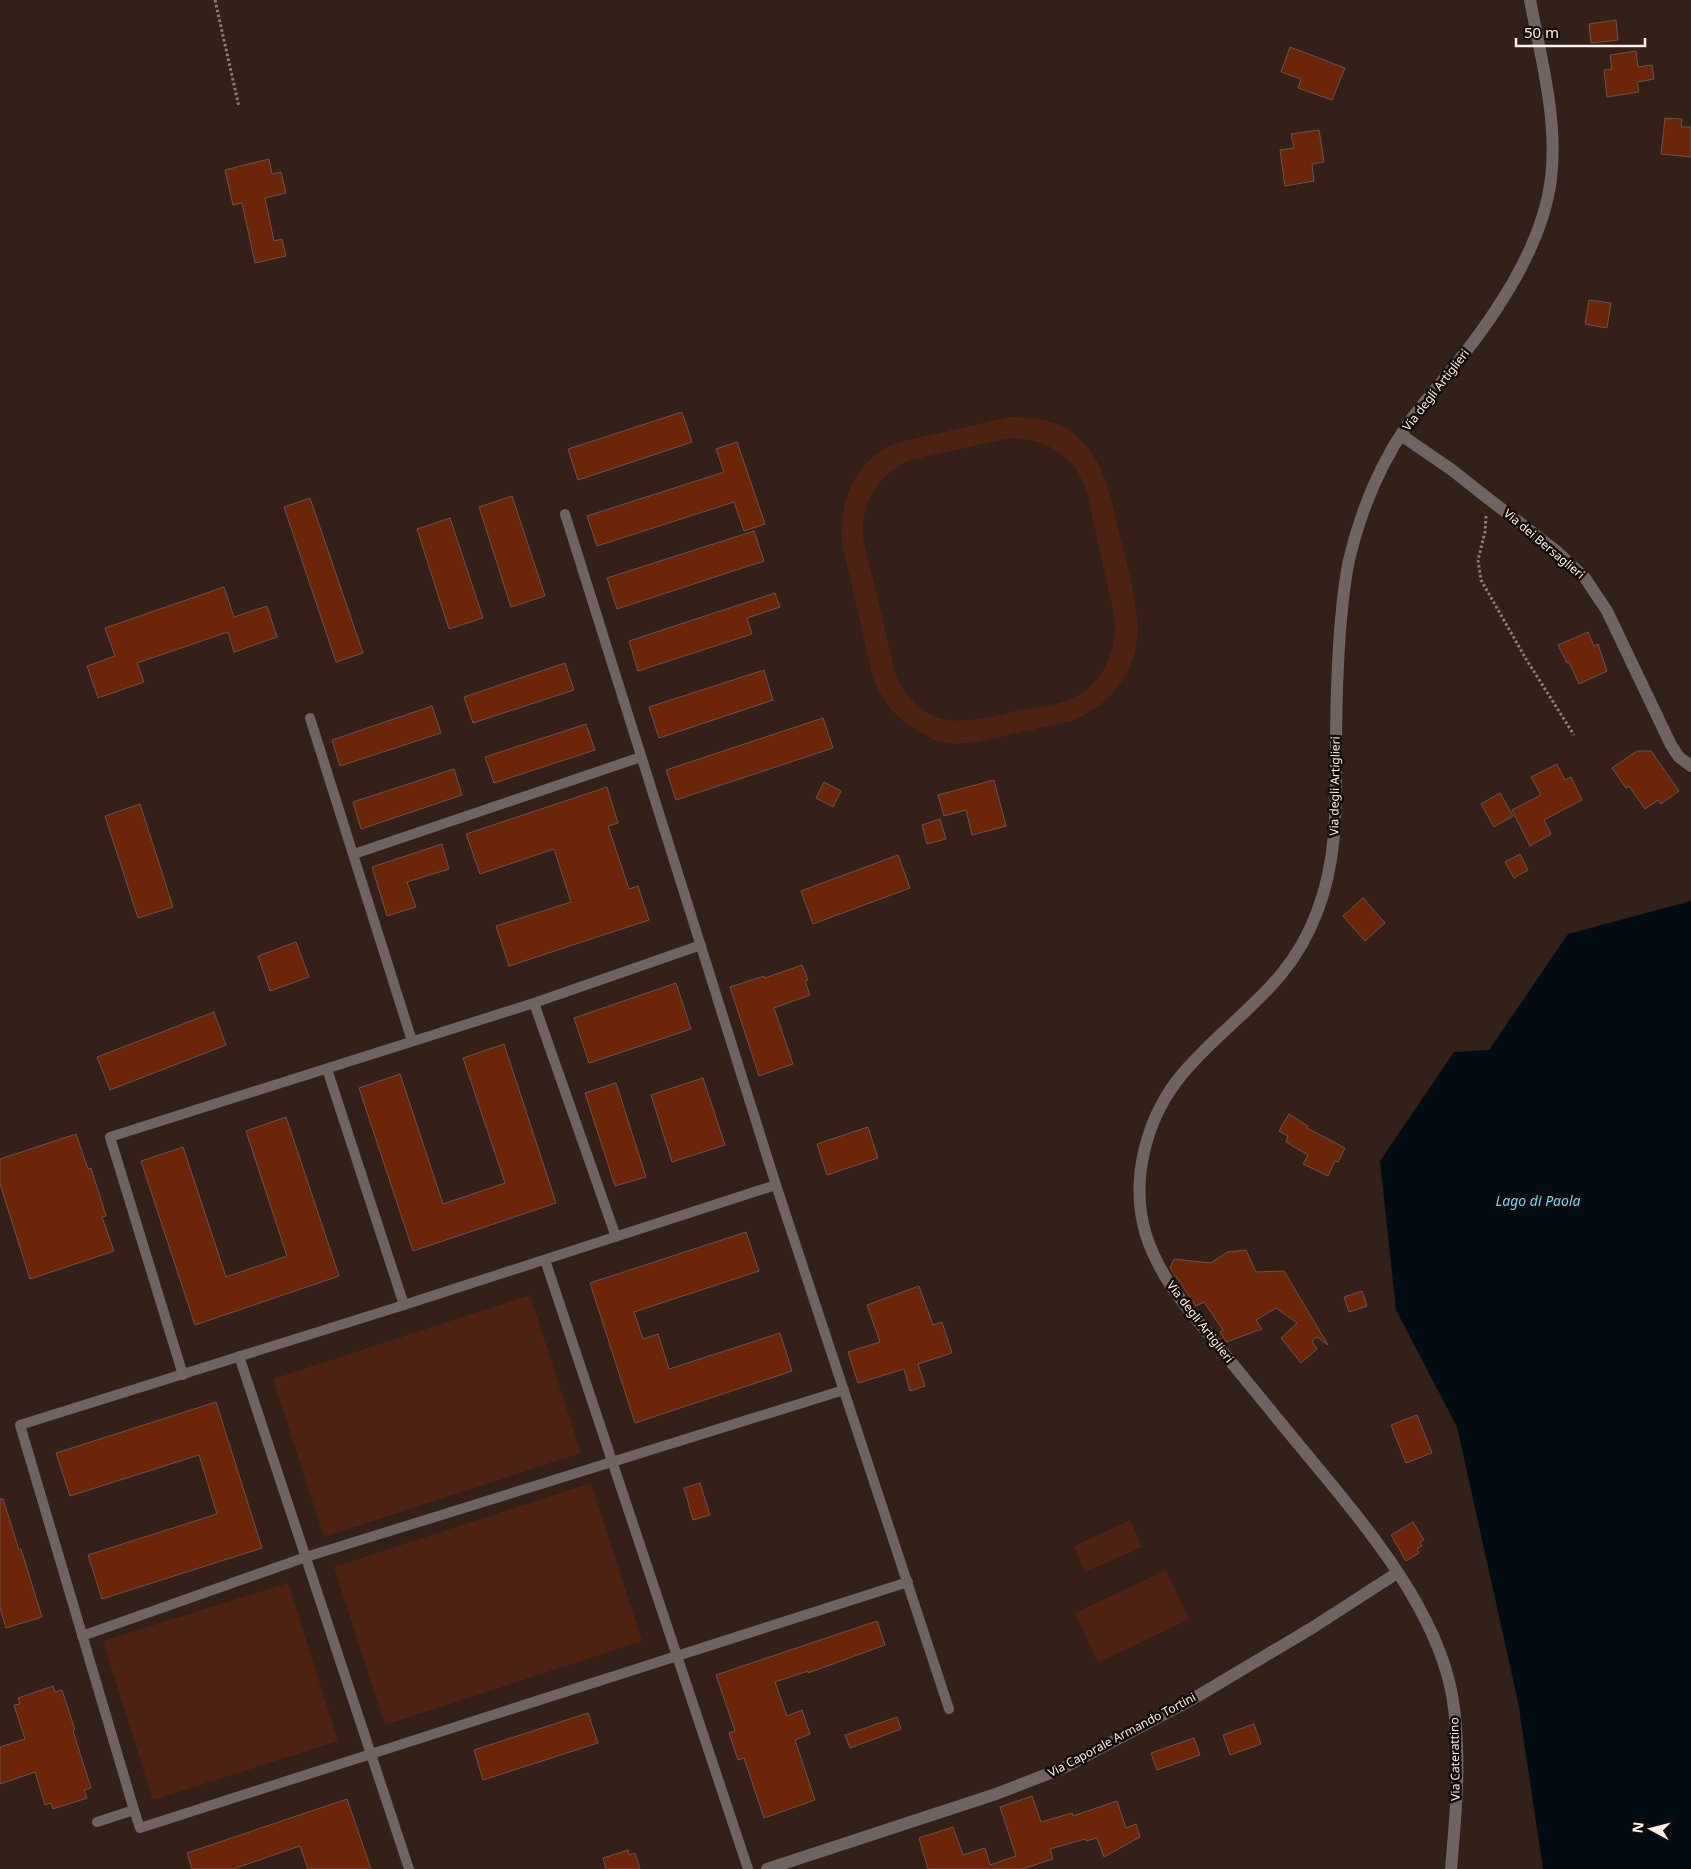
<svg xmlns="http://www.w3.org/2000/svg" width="1691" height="1869" font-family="'Noto Sans',sans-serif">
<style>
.green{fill:#4f2314;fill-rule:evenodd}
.water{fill:#030c12}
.building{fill:#6c2508;stroke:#69544c}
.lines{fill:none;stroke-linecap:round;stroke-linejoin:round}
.path{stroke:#8e7e78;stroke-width:3;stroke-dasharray:2.5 2.5;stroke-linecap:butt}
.service{stroke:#6f6461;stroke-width:10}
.minor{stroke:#6f6461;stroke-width:12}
.tertiary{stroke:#6f6461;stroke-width:12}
.labels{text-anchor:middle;stroke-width:5;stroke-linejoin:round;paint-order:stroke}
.street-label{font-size:12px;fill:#fceeea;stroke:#140c09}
.water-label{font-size:14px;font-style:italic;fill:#72d3fe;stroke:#140c09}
</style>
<rect width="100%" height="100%" fill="#322019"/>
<g class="green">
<path d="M1009,417C1032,417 1059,420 1077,436C1106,462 1111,500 1120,536C1126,563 1135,590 1137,618C1142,665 1115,704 1071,721L977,742L955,744L934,740L908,725L891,710L879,691L873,678L842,543C839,501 855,460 896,443ZM1010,438C1046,438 1077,457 1087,493L1115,619C1117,651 1103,684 1073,698C1056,706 1035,707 1017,711C965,723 925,734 896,676L863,538C861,503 877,475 910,460Z"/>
<path d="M530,1295L581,1453L324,1537L273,1379Z"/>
<path d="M591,1483L642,1641L385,1725L334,1567Z"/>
<path d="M1130,1520L1142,1547L1085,1572L1074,1546Z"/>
<path d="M1166,1570L1189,1619L1098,1663L1075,1613Z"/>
<path d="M288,1583L338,1741L153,1800L103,1641Z"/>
</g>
<path class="water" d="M1691,901V1869H1543L1518,1702L1457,1427L1396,1310L1380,1161L1454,1052L1489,1050L1568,934Z"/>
<g class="building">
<path d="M1616,20L1618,40L1591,43L1589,24Z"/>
<path d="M1290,47L1345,68L1332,100L1298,88L1301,79L1281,72Z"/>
<path d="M1636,51L1638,67L1652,65L1654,79L1637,82L1639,92L1607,97L1604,70L1612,69L1610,55Z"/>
<path d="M1665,118L1682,119L1681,127H1691V157L1661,154Z"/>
<path d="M1319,130L1324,162L1312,164L1314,181L1285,186L1280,150L1294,148L1291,134Z"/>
<path d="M269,159L272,174L281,172L286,193L265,198L274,241L282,239L286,256L255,263L242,203L233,205L225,170Z"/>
<path d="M1589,300L1611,303L1607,328L1585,324Z"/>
<path d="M682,412L692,442L578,480L568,449Z"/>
<path d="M737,442L765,524L744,531L734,502L597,546L587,516L724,472L716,449Z"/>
<path d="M512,496L545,596L511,607L479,507Z"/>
<path d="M310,498L363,653L336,662L284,507Z"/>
<path d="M450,518L483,618L449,629L417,529Z"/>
<path d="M754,531L764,561L617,609L607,578Z"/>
<path d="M224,587L234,617L267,606L277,637L234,652L228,632L137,663L144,682L98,698L87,666L115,656L105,628Z"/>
<path d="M775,593L780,607L747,618L752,634L638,671L629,641Z"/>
<path d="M1588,632L1594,646L1598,644L1607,671L1579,684L1569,662L1567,663L1558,645Z"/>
<path d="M565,663L574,690L473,723L464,697Z"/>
<path d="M764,670L773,700L659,738L649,707Z"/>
<path d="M432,706L441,733L340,766L332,740Z"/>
<path d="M823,718L833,748L676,800L666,770Z"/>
<path d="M586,724L595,750L494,783L485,757Z"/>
<path d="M1637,751H1651L1679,791L1661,804L1658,800L1645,809L1629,786L1626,788L1612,768Z"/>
<path d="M1557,764L1565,780L1571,777L1582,800L1544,820L1551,834L1530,846L1512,810L1541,795L1531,777Z"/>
<path d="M454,769L462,795L361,829L353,802Z"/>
<path d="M994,780L1006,826L972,835L966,810L944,816L938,795Z"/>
<path d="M824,782L841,791L833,807L816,798Z"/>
<path d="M607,787L618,823L608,826L629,889L638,886L649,920L509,966L496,926L571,902L554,849L480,874L466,834Z"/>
<path d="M1500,793L1513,816L1494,827L1481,804Z"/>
<path d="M140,804L173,907L138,918L105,816Z"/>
<path d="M940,819L946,839L927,844L922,825Z"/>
<path d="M442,844L449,869L407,882L416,907L387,916L372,867Z"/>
<path d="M1520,854L1528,870L1514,878L1505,862Z"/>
<path d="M898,855L910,888L813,924L801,891Z"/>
<path d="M1363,898L1385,923L1365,941L1343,916Z"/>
<path d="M296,942L309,977L270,991L258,956Z"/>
<path d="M802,965L808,980L805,981L810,995L774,1008L793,1064L759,1076L730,987L764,976L765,978Z"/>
<path d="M676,983L691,1029L589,1063L574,1018Z"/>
<path d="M214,1012L226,1045L110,1090L97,1057Z"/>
<path d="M504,1044L556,1203L413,1251L359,1088L400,1074L443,1204L505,1183L463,1058Z"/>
<path d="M703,1078L725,1145L672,1162L651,1095Z"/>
<path d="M616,1083L646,1177L615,1186L585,1093Z"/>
<path d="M1289,1114L1308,1126L1307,1128L1345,1148L1338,1162L1335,1161L1328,1176L1303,1164L1308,1155L1286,1142L1288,1136L1279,1131Z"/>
<path d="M286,1117L339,1276L195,1325L141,1161L183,1147L226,1277L287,1256L246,1131Z"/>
<path d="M868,1127L878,1158L827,1175L817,1144Z"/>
<path d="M76,1134L88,1169L91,1168L106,1216L102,1217L114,1251L30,1279L0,1184V1159Z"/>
<path d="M746,1232L759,1271L634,1312L643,1339L658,1334L669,1369L780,1333L792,1371L635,1423L590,1283Z"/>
<path d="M1246,1250L1256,1272L1284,1271L1328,1345L1317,1337L1312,1341L1317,1349L1301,1363L1281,1338L1297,1323L1276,1308L1256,1320L1262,1329L1226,1342L1220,1332L1223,1330L1204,1302L1196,1306L1170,1268L1174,1259L1211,1263L1227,1252Z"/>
<path d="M919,1286L933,1325L942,1322L952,1353L918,1364L925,1386L910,1391L904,1369L858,1383L848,1352L880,1342L867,1305Z"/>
<path d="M1362,1291L1367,1306L1349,1312L1344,1297Z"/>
<path d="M216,1402L262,1548L102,1599L88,1555L217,1514L199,1455L70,1496L56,1453Z"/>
<path d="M1417,1415L1432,1453L1406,1463L1391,1425Z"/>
<path d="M700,1483L710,1515L693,1520L684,1488Z"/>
<path d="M0,1499H3L19,1550L21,1549L42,1617L6,1628L0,1608Z"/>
<path d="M1413,1522L1424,1540L1420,1542L1422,1546L1417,1549L1419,1553L1406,1561L1391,1535Z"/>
<path d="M877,1621L885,1645L808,1673V1671L775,1682L787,1716L802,1710L810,1734L795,1740L815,1800L764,1818L744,1758L738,1760L729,1733L735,1731L716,1675Z"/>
<path d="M53,1686L55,1692L62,1690L75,1730L73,1731L91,1788L84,1790L87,1798L53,1809L51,1803L45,1805L35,1772L0,1784V1747L25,1739L14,1705L20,1704L18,1698Z"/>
<path d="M588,1713L598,1743L483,1780L474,1750Z"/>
<path d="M897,1717L901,1729L850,1748L845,1735Z"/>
<path d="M1254,1724L1261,1744L1230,1755L1223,1735Z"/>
<path d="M1194,1738L1200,1755L1157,1770L1151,1753Z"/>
<path d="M1032,1796L1041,1822L1072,1813L1073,1816L1117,1801L1126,1828L1136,1824L1140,1837L1104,1857L1097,1838L1086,1841L1085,1839L1050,1849L1053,1859L1022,1869H928L919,1838L953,1827L963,1855L985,1848L990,1865L1016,1856L1000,1807Z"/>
<path d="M347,1799L371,1869H308L300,1846L233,1869H192L187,1853Z"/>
<path d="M628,1850L629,1855L635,1853L640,1869H606L603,1858Z"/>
</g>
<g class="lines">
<g class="path">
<path d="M215,0L239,107"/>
<path d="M1486,516L1485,532L1478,560L1481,580L1526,659L1574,735"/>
</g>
<g class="service">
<path d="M565,514L776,1185L949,1709"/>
<path d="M310,718L412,1041"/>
<path d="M354,854L641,757"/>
<path d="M534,1003L616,1237"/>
<path d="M327,1069L404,1305"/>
<path d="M545,1260L748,1869"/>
<path d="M239,1356L409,1869"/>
<path d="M183,1375L110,1137L534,1003L701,945"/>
<path d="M82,1636L306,1557L844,1390"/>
<path d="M134,1810L20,1425L404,1305L776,1185"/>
<path d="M97,1822L134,1810L140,1828L908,1582"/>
</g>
<path class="minor" d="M767,1869L996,1794L1063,1768L1191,1700L1312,1628L1397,1573"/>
<g class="tertiary">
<path d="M1401,435L1452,470L1490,500L1555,550L1585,578L1607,611L1671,745L1679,757L1691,766"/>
<path d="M1451,1869C1456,1812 1462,1752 1452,1695C1436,1606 1360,1519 1304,1451C1265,1404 1227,1357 1189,1310C1171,1288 1155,1263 1146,1235C1129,1179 1147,1115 1184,1072C1233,1015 1289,988 1317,912C1337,861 1336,809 1336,755C1336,714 1337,672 1340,631C1342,607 1344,583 1349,560C1360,514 1379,466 1406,427C1422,403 1443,382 1460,359C1499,310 1543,243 1551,179C1558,119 1541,59 1530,0"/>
</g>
</g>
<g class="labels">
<g class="street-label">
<text transform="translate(1436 390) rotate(-52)" y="4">Via degli Artiglieri</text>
<text transform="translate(1544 544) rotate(40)" y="4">Via dei Bersaglieri</text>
<text transform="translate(1335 786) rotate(-89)" y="4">Via degli Artiglieri</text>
<text transform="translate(1200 1322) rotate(52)" y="4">Via degli Artiglieri</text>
<text transform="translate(1122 1735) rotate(-28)" y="4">Via Caporale Armando Tortini</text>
<text transform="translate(1455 1759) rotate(-91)" y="4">Via Caterattino</text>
</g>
<g class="water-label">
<text x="1538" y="1206">Lago di Paola</text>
</g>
</g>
<g transform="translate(1651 1829) rotate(277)" stroke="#140c09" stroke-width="4" paint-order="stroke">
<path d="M0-4L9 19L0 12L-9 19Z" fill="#fceeea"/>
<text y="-8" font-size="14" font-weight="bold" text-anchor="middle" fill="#fceeea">N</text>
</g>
<path d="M1516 38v8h129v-8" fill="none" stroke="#fceeea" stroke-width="2.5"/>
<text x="1524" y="38" font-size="15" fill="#fceeea" stroke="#140c09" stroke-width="4" paint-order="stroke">50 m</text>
</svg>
